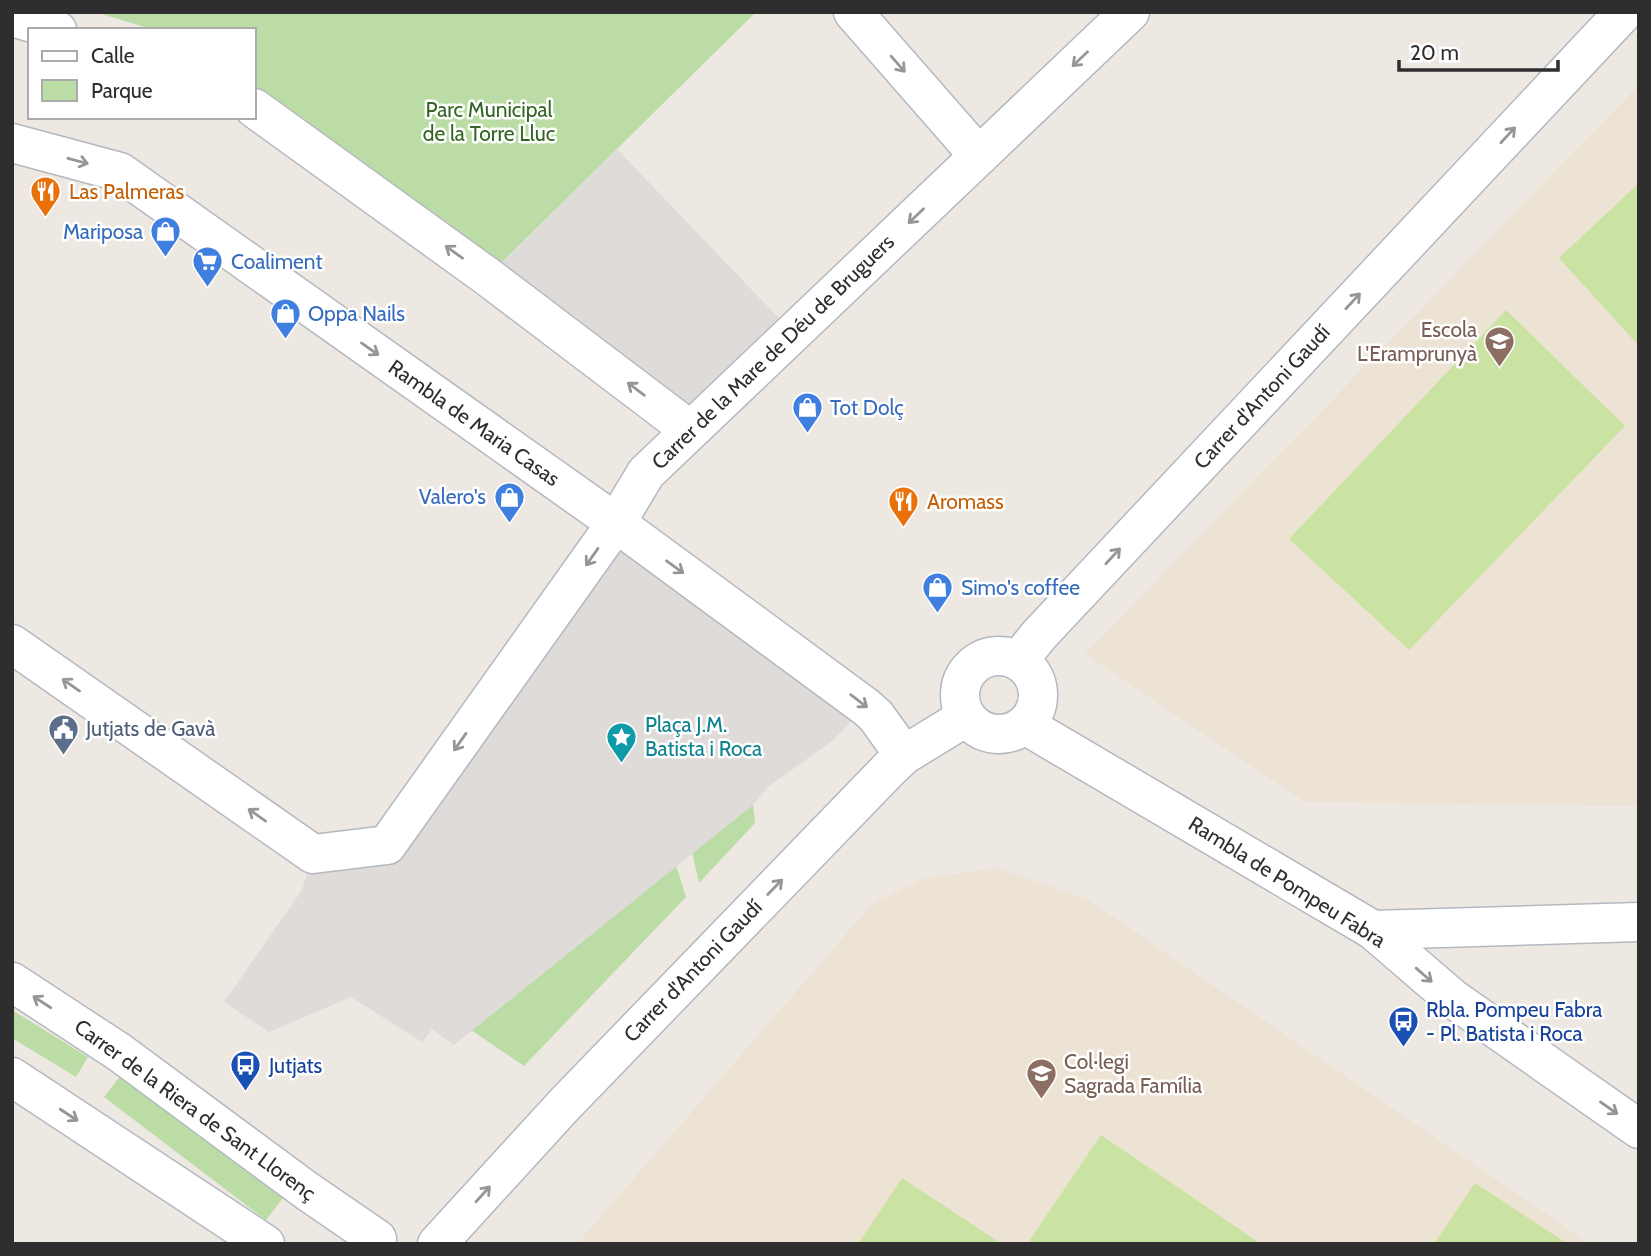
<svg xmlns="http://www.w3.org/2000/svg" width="1651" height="1256" font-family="Cabin,sans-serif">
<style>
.education{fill:#ede3d4}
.green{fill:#bbdda5}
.pitch{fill:#cbe3a2}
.plaza{fill:#dedbd9}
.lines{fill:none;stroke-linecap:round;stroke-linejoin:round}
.street-casing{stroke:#b5b8c0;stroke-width:41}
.street{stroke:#fff;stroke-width:38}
.oneway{stroke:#969696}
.labels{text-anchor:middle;stroke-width:5;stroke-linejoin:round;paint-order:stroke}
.park-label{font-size:21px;fill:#356524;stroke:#fff}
.food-label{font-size:21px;fill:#c56008;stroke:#fff;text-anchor:start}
.shop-label{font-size:21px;fill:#366cbe;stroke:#fff;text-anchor:start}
.education-label{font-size:21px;fill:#785e54;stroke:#fff;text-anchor:end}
.street-label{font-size:21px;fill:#2e2e2e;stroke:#fff}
.culture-label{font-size:21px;fill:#0d838f;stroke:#fff;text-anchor:start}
.service-label{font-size:21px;fill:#4e5e75;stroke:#fff;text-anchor:start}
.transit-label{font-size:21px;fill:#164399;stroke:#fff;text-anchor:start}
</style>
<rect width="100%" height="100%" fill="#ede8e2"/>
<g class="education">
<path d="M1639,85V806L1305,802L1085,654Z"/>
<path d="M996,868L1087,899L1590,1244H577L873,903L924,878Z"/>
</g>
<g class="green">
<path d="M95,12H756L498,266L254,87V30H155Z"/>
<path d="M753,805L755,823L699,883L692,852Z"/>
<path d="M676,865L686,897L524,1066L471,1030Z"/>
<path d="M12,1010L88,1057L76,1077L12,1038Z"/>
<path d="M121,1075L283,1198L266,1220L104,1097Z"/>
</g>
<g class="pitch">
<path d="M1639,183V346L1559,258Z"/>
<path d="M1506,310L1625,426L1409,650L1289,539Z"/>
<path d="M1101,1135L1261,1244H1027Z"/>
<path d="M902,1178L1002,1244H858Z"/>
<path d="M1475,1183L1568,1244H1434Z"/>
</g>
<g class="plaza">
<path d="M617,149L793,333L690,430L498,266Z"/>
<path d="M616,523L866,707L832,741L768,787L753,805L454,1045L432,1029L422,1042L351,997L269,1032L224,1002L302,890L313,854L387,845Z"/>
</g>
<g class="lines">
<defs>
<g id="street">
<path d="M853,12L979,156"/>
<path d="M12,17L57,30"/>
<path d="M254,108L488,277L690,430"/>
<path d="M12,143L120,172L616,523L866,707L876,716L904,755"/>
<path d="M12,644L313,854L387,845L616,523L646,473L1130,12"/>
<circle cx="999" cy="695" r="39"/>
<path d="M1018,661L1039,635L1624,12"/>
<path d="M1025,725L1373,930L1452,998L1639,1129"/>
<path d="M1373,930L1639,922"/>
<path d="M12,982L119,1052L307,1191L377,1239"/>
<path d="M12,1077L265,1244"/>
<path d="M437,1244L565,1104L890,768L904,755L966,717"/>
</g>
</defs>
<use href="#street" class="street-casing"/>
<use href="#street" class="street"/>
</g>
<defs><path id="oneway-shaft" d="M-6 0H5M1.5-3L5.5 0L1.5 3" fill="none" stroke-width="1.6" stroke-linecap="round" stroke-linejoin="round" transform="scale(1.75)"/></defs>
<g class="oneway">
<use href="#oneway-shaft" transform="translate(1080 59) rotate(136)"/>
<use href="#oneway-shaft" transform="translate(898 64) rotate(49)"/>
<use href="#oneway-shaft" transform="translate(1508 135) rotate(-47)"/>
<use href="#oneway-shaft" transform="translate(78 161) rotate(15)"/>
<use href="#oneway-shaft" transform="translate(916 216) rotate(136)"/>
<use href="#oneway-shaft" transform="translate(454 252) rotate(-144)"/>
<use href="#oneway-shaft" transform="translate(1353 301) rotate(-47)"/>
<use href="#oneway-shaft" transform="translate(370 349) rotate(35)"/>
<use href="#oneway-shaft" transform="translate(636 389) rotate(-143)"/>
<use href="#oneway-shaft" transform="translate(1113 556) rotate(-47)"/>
<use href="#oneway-shaft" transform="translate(592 557) rotate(125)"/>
<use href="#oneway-shaft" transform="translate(675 567) rotate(36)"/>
<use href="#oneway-shaft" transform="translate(71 685) rotate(-145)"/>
<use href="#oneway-shaft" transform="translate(859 701) rotate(37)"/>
<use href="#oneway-shaft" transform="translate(460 742) rotate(125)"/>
<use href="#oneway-shaft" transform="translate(257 815) rotate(-145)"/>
<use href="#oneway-shaft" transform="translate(775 887) rotate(-46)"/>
<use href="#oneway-shaft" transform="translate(1424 975) rotate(41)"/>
<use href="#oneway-shaft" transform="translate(42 1002) rotate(-147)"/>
<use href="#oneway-shaft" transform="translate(1609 1108) rotate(35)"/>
<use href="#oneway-shaft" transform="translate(69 1115) rotate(33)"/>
<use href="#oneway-shaft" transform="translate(483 1194) rotate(-48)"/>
</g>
<defs>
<symbol id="restaurant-pin" viewBox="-11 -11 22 30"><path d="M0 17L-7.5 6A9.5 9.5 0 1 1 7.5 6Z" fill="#e8710a" stroke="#fff"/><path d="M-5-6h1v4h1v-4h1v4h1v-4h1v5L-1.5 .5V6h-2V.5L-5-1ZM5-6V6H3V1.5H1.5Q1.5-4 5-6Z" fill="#fff"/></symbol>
<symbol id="shop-pin" viewBox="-11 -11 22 30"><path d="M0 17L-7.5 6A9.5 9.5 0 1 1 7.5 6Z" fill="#3f7fe0" stroke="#fff"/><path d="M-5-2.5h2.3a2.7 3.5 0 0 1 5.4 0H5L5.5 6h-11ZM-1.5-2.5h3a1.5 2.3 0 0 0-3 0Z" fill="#fff"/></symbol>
<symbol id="supermarket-pin" viewBox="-11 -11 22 30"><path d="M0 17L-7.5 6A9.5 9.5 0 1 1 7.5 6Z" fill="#3f7fe0" stroke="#fff"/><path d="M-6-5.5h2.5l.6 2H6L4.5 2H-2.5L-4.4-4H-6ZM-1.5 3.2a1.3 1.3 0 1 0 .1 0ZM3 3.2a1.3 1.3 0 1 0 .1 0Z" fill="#fff"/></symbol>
<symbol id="school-pin" viewBox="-11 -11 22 30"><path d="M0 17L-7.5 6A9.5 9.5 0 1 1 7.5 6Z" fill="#8d6e63" stroke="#fff"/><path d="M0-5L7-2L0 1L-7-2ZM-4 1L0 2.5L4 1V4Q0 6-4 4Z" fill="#fff"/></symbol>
<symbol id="civic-pin" viewBox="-11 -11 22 30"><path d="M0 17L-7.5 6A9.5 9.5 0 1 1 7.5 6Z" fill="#5c6f8a" stroke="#fff"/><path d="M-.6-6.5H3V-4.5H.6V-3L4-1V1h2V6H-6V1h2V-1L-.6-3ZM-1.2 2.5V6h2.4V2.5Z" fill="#fff"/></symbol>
<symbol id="sight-pin" viewBox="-11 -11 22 30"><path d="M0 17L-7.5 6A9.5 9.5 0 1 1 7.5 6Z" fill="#0f9aa8" stroke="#fff"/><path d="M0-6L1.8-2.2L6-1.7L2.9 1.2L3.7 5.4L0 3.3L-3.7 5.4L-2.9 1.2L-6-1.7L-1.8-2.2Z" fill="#fff"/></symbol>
<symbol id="bus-pin" viewBox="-11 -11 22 30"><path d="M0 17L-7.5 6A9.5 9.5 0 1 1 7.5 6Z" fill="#1a4fb4" stroke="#fff"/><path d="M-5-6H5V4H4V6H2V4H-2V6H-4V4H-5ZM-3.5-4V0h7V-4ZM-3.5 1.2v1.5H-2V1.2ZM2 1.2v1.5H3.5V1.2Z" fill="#fff"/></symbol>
</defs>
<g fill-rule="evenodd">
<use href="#restaurant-pin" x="28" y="174" width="35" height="47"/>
<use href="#shop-pin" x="148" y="214" width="35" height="47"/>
<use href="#supermarket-pin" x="190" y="244" width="35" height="47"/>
<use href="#shop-pin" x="268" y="296" width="35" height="47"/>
<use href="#school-pin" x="1482" y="324" width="35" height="47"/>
<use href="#shop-pin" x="790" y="390" width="35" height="47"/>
<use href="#shop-pin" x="492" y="480" width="35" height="47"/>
<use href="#restaurant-pin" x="886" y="484" width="35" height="47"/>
<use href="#shop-pin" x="920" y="570" width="35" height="47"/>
<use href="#civic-pin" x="46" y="712" width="35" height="47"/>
<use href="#sight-pin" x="604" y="720" width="35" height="47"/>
<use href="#bus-pin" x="1386" y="1004" width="35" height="47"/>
<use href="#bus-pin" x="228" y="1048" width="35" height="47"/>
<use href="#school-pin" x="1024" y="1056" width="35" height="47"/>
</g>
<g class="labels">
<g class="park-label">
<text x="489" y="117">Parc Municipal<tspan x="489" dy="24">de la Torre Lluc</tspan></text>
</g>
<g class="food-label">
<text x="69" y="199">Las Palmeras</text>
<text x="927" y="509">Aromass</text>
</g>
<g class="shop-label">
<text x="143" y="239" text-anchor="end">Mariposa</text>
<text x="231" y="269">Coaliment</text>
<text x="308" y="321">Oppa Nails</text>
<text x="830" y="415">Tot Dolç</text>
<text x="486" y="504" text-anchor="end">Valero's</text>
<text x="961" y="595">Simo's coffee</text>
</g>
<g class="education-label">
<text x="1477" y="337">Escola<tspan x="1477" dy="24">L'Eramprunyà</tspan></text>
<text x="1064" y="1069" text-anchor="start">Col·legi<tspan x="1064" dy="24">Sagrada Família</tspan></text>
</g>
<g class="street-label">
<text transform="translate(773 352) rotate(-44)" y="7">Carrer de la Mare de Déu de Bruguers</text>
<text transform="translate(1262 397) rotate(-47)" y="7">Carrer d'Antoni Gaudí</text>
<text transform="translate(474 423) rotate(35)" y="7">Rambla de Maria Casas</text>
<text transform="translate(1287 882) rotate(32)" y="7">Rambla de Pompeu Fabra</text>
<text transform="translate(693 971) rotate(-46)" y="7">Carrer d'Antoni Gaudí</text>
<text transform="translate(195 1110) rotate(36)" y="7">Carrer de la Riera de Sant Llorenç</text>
</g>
<g class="culture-label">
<text x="645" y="732">Plaça J.M.<tspan x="645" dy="24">Batista i Roca</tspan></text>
</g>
<g class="service-label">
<text x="86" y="736">Jutjats de Gavà</text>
</g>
<g class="transit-label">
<text x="1426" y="1017">Rbla. Pompeu Fabra<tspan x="1426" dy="24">- Pl. Batista i Roca</tspan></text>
<text x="269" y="1073">Jutjats</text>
</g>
</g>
<rect width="1651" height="1256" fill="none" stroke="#2e2e2e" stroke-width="28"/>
<rect x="28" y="28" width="228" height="91" fill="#ffffff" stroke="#ababab" stroke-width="2"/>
<rect x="42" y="51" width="35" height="10" fill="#ffffff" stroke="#ababab" stroke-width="2"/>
<text x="91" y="63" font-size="21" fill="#2e2e2e">Calle</text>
<rect x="42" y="80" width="35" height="21" fill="#bbdda5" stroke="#ababab" stroke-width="2"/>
<text x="91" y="98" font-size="21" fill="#2e2e2e">Parque</text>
<path d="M1399 60v10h159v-10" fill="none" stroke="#2e2e2e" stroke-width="3.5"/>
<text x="1410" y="60" font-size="21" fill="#2e2e2e" stroke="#ffffff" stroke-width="5" paint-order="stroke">20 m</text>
</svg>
